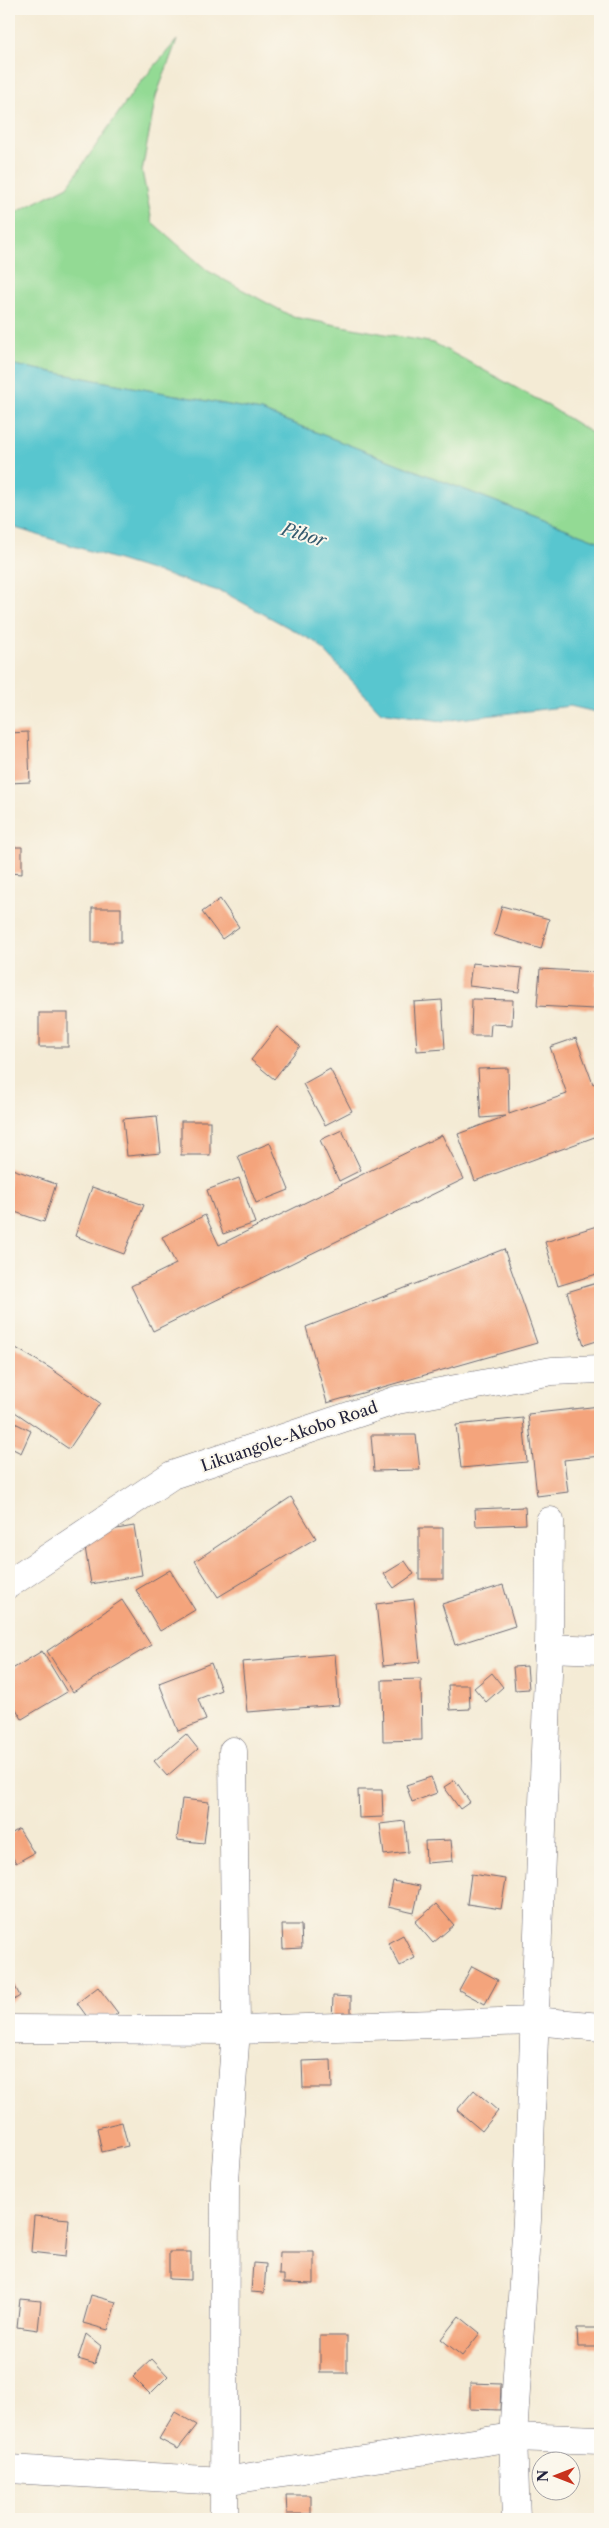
<svg xmlns="http://www.w3.org/2000/svg" width="609" height="2528" font-family="'Libre Caslon Text',serif">
<style>
.green{fill:#93da94;stroke:#5a7e68}
.water{fill:#59c6cf;stroke:#3e7485}
.building{fill:#f4a47c}
.lines{fill:none;stroke-linecap:round;stroke-linejoin:round}
.minor-casing{stroke:#6c6871;stroke-width:29}
.minor{stroke:#fff;stroke-width:28}
.labels{text-anchor:middle;stroke-width:4;stroke-linejoin:round;paint-order:stroke}
.street-label{font-size:16px;fill:#22223b;stroke:#fbf7ec}
.water-label{font-size:18px;font-style:italic;fill:#355b6f;stroke:#fbf7ec}
</style>
<rect width="100%" height="100%" fill="#fbf7ec"/>
<filter id="ink" filterUnits="userSpaceOnUse"><feTurbulence type="fractalNoise" baseFrequency=".02" numOctaves="2"/><feDisplacementMap in="SourceGraphic" scale="10" xChannelSelector="R" yChannelSelector="G"/><feConvolveMatrix kernelMatrix="1 2 1 2 8 2 1 2 1" color-interpolation-filters="sRGB"/></filter>
<filter id="wash" filterUnits="userSpaceOnUse"><feTurbulence type="fractalNoise" baseFrequency=".0096" numOctaves="4" result="noise"/><feDisplacementMap in="SourceGraphic" scale="20" xChannelSelector="R" yChannelSelector="G"/><feGaussianBlur stdDeviation="1.12" result="paint"/><feColorMatrix in="noise" values="0 0 0 0 0 0 0 0 0 0 0 0 0 0 0 0 0 1.4 0 .05"/><feComposite in="paint" operator="in"/></filter>
<g filter="url(#wash)">
<rect width="100%" height="100%" fill="#f4ebd5"/>
<path class="green" d="M177,40L156,96L142,171L152,222L208,271L293,317L434,343L542,402L600,438V542L261,411L9,364V213L13,214L68,186L135,89Z"/>
<path class="water" d="M9,364L261,411L600,542V713L570,706L442,721L381,712L317,643L225,593L9,526Z"/>
<g id="blocks">
<g class="building">
<path d="M28,732L30,782L9,783V733Z"/>
<path d="M9,847H22V874L9,873Z"/>
<path d="M220,899L239,927L222,939L202,912Z"/>
<path d="M502,906L549,919L541,949L494,935Z"/>
<rect x="92" y="908" width="29" height="34"/>
<path d="M472,963L522,968L519,992L469,986Z"/>
<path d="M540,969L597,972L594,1009L537,1006Z"/>
<path d="M472,999L513,1000L512,1025L491,1024L490,1036H471Z"/>
<path d="M442,1000L445,1049L417,1051L414,1002Z"/>
<rect x="39" y="1013" width="29" height="34"/>
<path d="M277,1027L300,1046L274,1079L251,1060Z"/>
<path d="M576,1038L593,1084L600,1081V1135L475,1181L458,1134L506,1116L481,1118L478,1069L508,1068L509,1114L567,1094L550,1047Z"/>
<path d="M330,1069L352,1111L325,1125L303,1084Z"/>
<path d="M157,1116L161,1153L127,1156L123,1119Z"/>
<rect x="181" y="1121" width="29" height="34"/>
<path d="M342,1130L361,1170L339,1181L320,1140Z"/>
<path d="M442,1135L464,1179L153,1331L131,1286L176,1264L162,1237L205,1215L219,1245Z"/>
<path d="M270,1143L289,1190L256,1203L238,1156Z"/>
<path d="M9,1168L56,1184L44,1222L9,1210Z"/>
<path d="M239,1178L255,1223L223,1234L207,1190Z"/>
<path d="M92,1187L144,1205L124,1254L75,1236Z"/>
<path d="M600,1225V1273L558,1286L545,1242Z"/>
<path d="M504,1249L537,1343L327,1403L306,1327Z"/>
<path d="M597,1283L600,1292V1340L584,1345L567,1292Z"/>
<path d="M9,1344L50,1368L100,1403L69,1449L9,1408Z"/>
<path d="M600,1406V1456L564,1460L568,1492L537,1496L528,1414Z"/>
<path d="M523,1418L527,1462L461,1468L456,1425Z"/>
<path d="M9,1420L31,1431L21,1453L9,1447Z"/>
<path d="M371,1435H416L420,1470L374,1471Z"/>
<path d="M291,1497L316,1538L218,1597L195,1561Z"/>
<path d="M525,1507L526,1524L476,1526L475,1509Z"/>
<path d="M134,1526L142,1575L91,1584L83,1535Z"/>
<rect x="419" y="1528" width="24" height="51"/>
<path d="M405,1561L414,1574L394,1588L384,1574Z"/>
<path d="M170,1570L195,1610L160,1631L136,1590Z"/>
<path d="M503,1585L515,1626L455,1645L442,1604Z"/>
<path d="M414,1599L420,1662L383,1666L376,1604Z"/>
<path d="M122,1600L151,1645L73,1692L47,1651Z"/>
<path d="M42,1651L67,1692L22,1719L9,1697V1671Z"/>
<path d="M335,1654L339,1705L247,1712L242,1662Z"/>
<path d="M211,1663L221,1690L198,1699L206,1720L178,1731L159,1683Z"/>
<path d="M527,1666L529,1689L515,1690L513,1667Z"/>
<path d="M492,1673L503,1687L486,1702L474,1688Z"/>
<path d="M421,1679L422,1740L383,1741L382,1680Z"/>
<path d="M448,1685H469L470,1709L450,1710Z"/>
<path d="M186,1734L198,1749L167,1776L154,1761Z"/>
<path d="M431,1777L437,1793L412,1802L406,1785Z"/>
<path d="M455,1780L470,1802L460,1809L444,1787Z"/>
<path d="M358,1790H382L383,1817L359,1818Z"/>
<path d="M182,1799L209,1802L204,1843L177,1840Z"/>
<path d="M405,1821L408,1852L384,1855L380,1824Z"/>
<path d="M19,1829L34,1853L16,1863L9,1851V1835Z"/>
<path d="M451,1840L453,1861L426,1863L425,1841Z"/>
<path d="M471,1874L506,1879L501,1909L467,1904Z"/>
<path d="M393,1881L420,1886L414,1913L388,1907Z"/>
<path d="M436,1904L454,1925L433,1943L415,1922Z"/>
<path d="M282,1925H301L302,1948L283,1949Z"/>
<path d="M403,1935L415,1958L400,1966L388,1943Z"/>
<path d="M472,1966L498,1980L485,2004L459,1990Z"/>
<path d="M9,1975L20,1996L9,2003Z"/>
<path d="M98,1987L118,2013L96,2029L77,2003Z"/>
<path d="M333,1996L351,1997V2022H332Z"/>
<path d="M331,2060L332,2088H303L302,2061Z"/>
<path d="M474,2090L498,2111L482,2131L457,2110Z"/>
<path d="M122,2122L128,2146L102,2152L97,2128Z"/>
<path d="M9,2195H12L11,2217H9Z"/>
<path d="M34,2216L69,2219L66,2256L31,2252Z"/>
<path d="M169,2252H191V2280L169,2279Z"/>
<path d="M280,2252H314V2284L284,2283V2275H279Z"/>
<path d="M253,2263L266,2264L264,2293L251,2292Z"/>
<path d="M91,2295L116,2302L108,2330L83,2323Z"/>
<path d="M20,2299L41,2301L38,2330L17,2327Z"/>
<path d="M459,2316L480,2333L462,2356L441,2339Z"/>
<path d="M577,2328H600V2347H578Z"/>
<path d="M86,2334L101,2346L95,2364L78,2359Z"/>
<rect x="320" y="2336" width="27" height="37"/>
<path d="M152,2359L168,2376L150,2394L133,2377Z"/>
<path d="M470,2383L501,2384L500,2410L470,2409Z"/>
<path d="M175,2412L197,2425L178,2449L159,2439Z"/>
<path d="M286,2495H311V2514H287Z"/>
</g>
</g>
</g>
<g filter="url(#ink)">
<use href="#blocks" fill-opacity="0" stroke="#6c6871" stroke-width="1"/>
<g class="lines">
<defs>
<g id="minor">
<path d="M9,1584L172,1475L397,1400L552,1371L600,1369"/>
<path d="M549,1648L600,1650"/>
<path d="M9,2029L236,2030L535,2021L600,2027"/>
<path d="M9,2469L224,2481L513,2437L600,2440"/>
<path d="M224,2519L225,2180L236,2030L233,1751"/>
<path d="M516,2519L513,2437L527,2220L549,1648L550,1521"/>
</g>
</defs>
<use href="#minor" class="minor-casing"/>
<use href="#minor" class="minor"/>
</g>
</g>
<g class="labels">
<g class="street-label">
<text transform="translate(289 1436) rotate(-19)" y="6">Likuangole-Akobo Road</text>
</g>
<g class="water-label">
<text transform="translate(304 535) rotate(16)" y="6">Pibor</text>
</g>
</g>
<rect width="609" height="2528" fill="none" stroke="#fbf7ec" stroke-width="30"/>
<g transform="translate(556 2476) rotate(270)"><circle r="24" fill="#fbf7ec" stroke="#a4a2a5"/>
<path d="M0-4L9 19L0 12L-9 19Z" fill="#c8321e"/>
<text y="-8" font-size="14" font-weight="bold" text-anchor="middle" fill="#22223b">N</text>
</g>
</svg>
